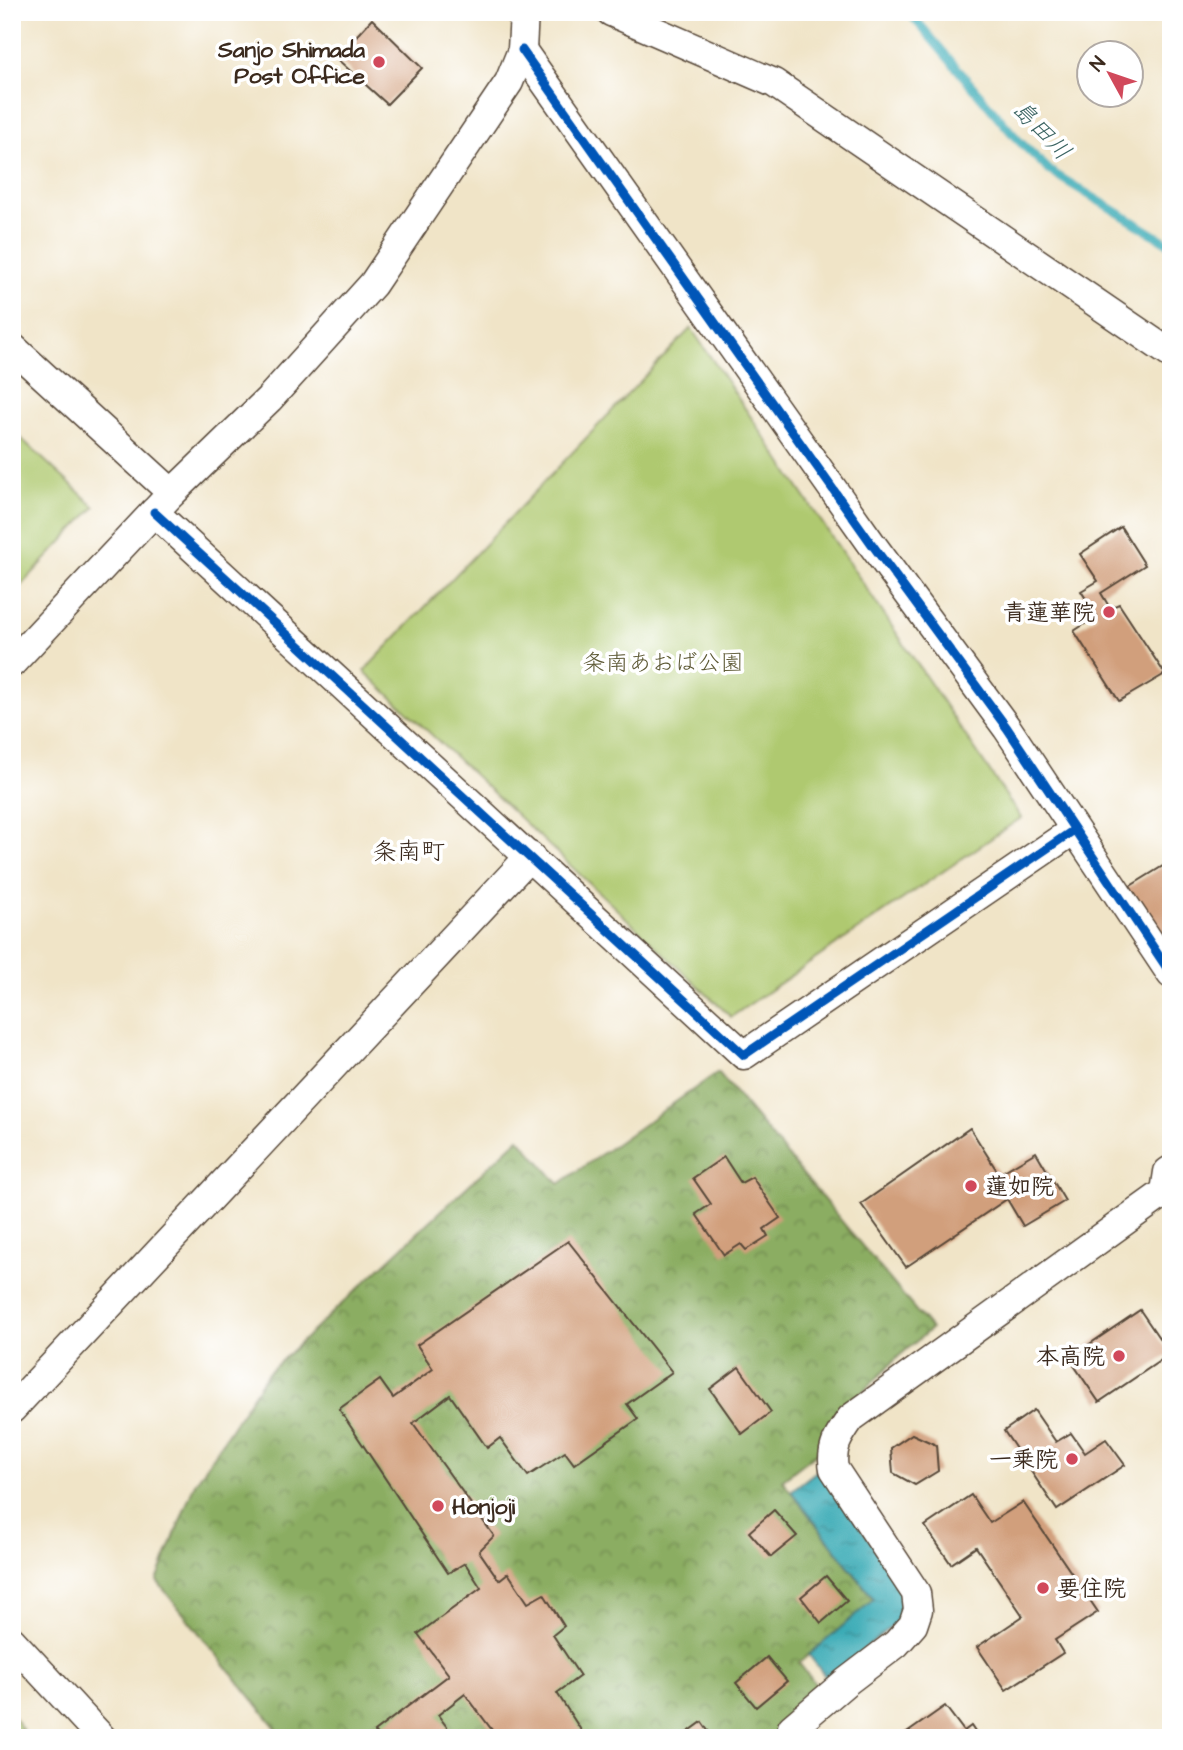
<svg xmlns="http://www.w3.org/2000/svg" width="1183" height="1750" font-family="'Architects Daughter','Klee One',sans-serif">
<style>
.forest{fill:url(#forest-crowns);stroke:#636c40;stroke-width:2}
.cemetery{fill:url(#cemetery-stones);stroke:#757a46;stroke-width:2}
.park{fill:#afc96f;stroke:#757a46;stroke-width:2}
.water{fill:url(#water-ripples);stroke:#3a6a6a;stroke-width:2}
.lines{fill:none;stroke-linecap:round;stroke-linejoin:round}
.stream{stroke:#3aabb6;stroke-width:9}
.building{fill:#d19f7c}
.minor-casing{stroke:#564637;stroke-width:31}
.minor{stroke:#fff;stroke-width:28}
.cycleway-casing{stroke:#fff;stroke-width:13}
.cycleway{stroke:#0057b8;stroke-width:9}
.poi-dot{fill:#d1495b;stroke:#fff;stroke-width:2.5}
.labels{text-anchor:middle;stroke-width:7;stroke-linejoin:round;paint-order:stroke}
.poi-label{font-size:23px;font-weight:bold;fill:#3b2a1e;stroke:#fff;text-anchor:end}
.park-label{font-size:23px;fill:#5e5a36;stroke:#fff}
.water-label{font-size:24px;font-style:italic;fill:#3b6462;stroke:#fff}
.neighbourhood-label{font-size:24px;fill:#3b2a1e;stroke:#fff}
</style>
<defs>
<pattern id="forest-crowns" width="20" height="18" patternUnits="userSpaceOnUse" patternTransform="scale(1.75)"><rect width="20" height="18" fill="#8bad62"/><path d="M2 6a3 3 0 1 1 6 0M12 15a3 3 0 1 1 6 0" fill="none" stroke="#738d50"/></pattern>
<pattern id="cemetery-stones" width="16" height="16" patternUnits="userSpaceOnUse" patternTransform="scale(1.75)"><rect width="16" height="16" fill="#afc96f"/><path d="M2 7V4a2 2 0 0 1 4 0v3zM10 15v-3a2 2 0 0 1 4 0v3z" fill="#90a35b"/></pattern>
<pattern id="water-ripples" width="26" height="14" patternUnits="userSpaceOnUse" patternTransform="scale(1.75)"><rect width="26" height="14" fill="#3aabb6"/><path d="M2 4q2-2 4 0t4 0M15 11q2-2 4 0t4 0" fill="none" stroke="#328b93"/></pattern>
</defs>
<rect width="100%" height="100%" fill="#fff"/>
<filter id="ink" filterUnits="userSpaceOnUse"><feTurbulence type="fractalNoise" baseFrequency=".0143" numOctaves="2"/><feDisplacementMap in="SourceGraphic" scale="14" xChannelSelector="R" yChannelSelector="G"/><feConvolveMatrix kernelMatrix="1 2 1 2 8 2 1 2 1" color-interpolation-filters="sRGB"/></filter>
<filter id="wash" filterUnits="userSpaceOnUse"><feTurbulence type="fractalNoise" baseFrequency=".00686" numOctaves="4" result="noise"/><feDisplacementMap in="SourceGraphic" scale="28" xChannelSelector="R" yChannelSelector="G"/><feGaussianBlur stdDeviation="1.57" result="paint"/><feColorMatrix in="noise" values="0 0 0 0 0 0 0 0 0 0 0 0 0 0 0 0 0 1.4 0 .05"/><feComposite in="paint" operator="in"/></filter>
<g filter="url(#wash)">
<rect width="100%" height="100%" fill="#f0e4c7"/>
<path class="forest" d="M718,1072L931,1329L898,1357L860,1395L822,1449L782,1480L874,1600L799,1663L820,1690L777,1726L784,1738H284L157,1581L194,1485L267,1374L519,1138L559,1184Z"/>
<path class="cemetery" d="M12,1715L29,1738H12Z"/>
<g class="park">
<path d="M691,328L1021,818L731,1017L364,671Z"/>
<path d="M12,430L95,507L12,595Z"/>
</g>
<path class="water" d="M818,1470L891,1569L904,1592V1609L900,1619L828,1680L809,1655L874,1599L791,1491Z"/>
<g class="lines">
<path class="stream" d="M909,12L1017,139L1050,171L1171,245"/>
</g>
<g id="blocks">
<g class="building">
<path d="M372,19L422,68L387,104L336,58Z"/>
<path d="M1121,527L1145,565L1101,593L1110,608L1119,604L1165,674L1119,701L1074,631L1097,616L1081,591L1098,581L1080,554Z"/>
<path d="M1171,861V929L1156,938L1124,890Z"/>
<path d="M970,1128L999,1174L1036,1152L1065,1201L1023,1226L1007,1199L906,1267L861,1204Z"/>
<path d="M724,1157L741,1183L752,1177L780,1218L764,1229L768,1236L746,1250L741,1244L724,1255L696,1214L711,1204L693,1178Z"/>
<path d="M568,1241L672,1372L627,1404L638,1419L574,1464L565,1452L528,1476L500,1438L487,1448L450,1395L413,1423L494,1536L479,1551L499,1580L508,1573L528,1603L544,1594L564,1626L553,1635L580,1676L557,1693L586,1738H520L515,1732L507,1738H498L465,1694L438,1715L455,1738H379L374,1732L449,1675L418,1634L481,1588L465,1563L448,1573L339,1409L380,1380L393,1398L433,1369L417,1345Z"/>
<path d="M1140,1310L1170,1354L1099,1402L1069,1358Z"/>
<path d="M739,1367L771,1412L742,1434L710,1389Z"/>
<path d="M1034,1410L1056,1442L1071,1433L1085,1453L1106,1439L1125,1465L1057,1510L1004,1431Z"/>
<path d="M912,1434L936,1445L938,1471L915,1485L893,1473L891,1448Z"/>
<path d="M971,1495L990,1523L1023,1502L1098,1612L1055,1640L1063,1653L1006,1690L977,1647L1023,1616L976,1547L951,1564L925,1526Z"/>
<path d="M774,1510L797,1536L771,1557L749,1532Z"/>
<path d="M826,1576L847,1601L821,1623L801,1597Z"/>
<path d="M767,1657L787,1681L756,1707L736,1683Z"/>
<path d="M945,1706L964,1731L971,1726L979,1738H906L904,1735Z"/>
<path d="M702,1722L713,1738H680Z"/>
</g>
</g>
</g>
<g filter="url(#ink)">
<use href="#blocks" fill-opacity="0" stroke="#564637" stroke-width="2"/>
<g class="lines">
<defs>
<g id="minor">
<path d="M611,12L774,83L1171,354"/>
<path d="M522,50L871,543L1007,728L1171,974"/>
<path d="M12,347L172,493"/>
<path d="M154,512L744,1055L1074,830"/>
<path d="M12,663L172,493L269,399L373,284L509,82L522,50L524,12"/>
<path d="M12,1409L530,856"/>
<path d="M12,1641L102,1738"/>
<path d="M800,1738L792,1728L846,1682L896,1644L913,1625L918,1610L916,1593L834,1469C830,1448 839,1435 851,1418L1165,1192L1168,1172L1171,1170"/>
</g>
</defs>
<use href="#minor" class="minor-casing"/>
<use href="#minor" class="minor"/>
<defs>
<g id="cycleway">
<path d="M522,50L871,543L1007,728L1171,974"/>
<path d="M154,512L744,1055L1074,830"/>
</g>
</defs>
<use href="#cycleway" class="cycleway-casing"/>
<use href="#cycleway" class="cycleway"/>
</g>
</g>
<g class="poi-dot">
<circle cx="379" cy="62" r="7"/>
<circle cx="1109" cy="612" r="7"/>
<circle cx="971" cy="1186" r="7"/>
<circle cx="1119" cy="1356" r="7"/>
<circle cx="1072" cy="1459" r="7"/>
<circle cx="438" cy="1506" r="7"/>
<circle cx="1043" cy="1588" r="7"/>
</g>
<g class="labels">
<g class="poi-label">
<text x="365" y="57">Sanjo Shimada<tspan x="365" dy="26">Post Office</tspan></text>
<text x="1095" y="620">青蓮華院</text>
<text x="985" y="1194" text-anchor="start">蓮如院</text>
<text x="1105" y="1364">本高院</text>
<text x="1058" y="1467">一乗院</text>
<text x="452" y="1514" text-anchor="start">Honjoji</text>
<text x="1057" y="1596" text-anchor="start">要住院</text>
</g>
<g class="park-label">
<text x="663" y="670">条南あおば公園</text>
</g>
<g class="water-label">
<text transform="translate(1042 130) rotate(46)" y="8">島田川</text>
</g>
<g class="neighbourhood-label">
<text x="409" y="859">条南町</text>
</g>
</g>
<rect width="1183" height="1750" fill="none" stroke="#fff" stroke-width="42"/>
<g transform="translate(1110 74) rotate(310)"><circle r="33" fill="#ffffff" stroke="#b1aaa5" stroke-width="2"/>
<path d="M0-5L12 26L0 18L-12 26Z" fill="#d1495b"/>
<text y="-10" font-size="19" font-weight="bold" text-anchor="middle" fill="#3b2a1e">N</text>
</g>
</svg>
